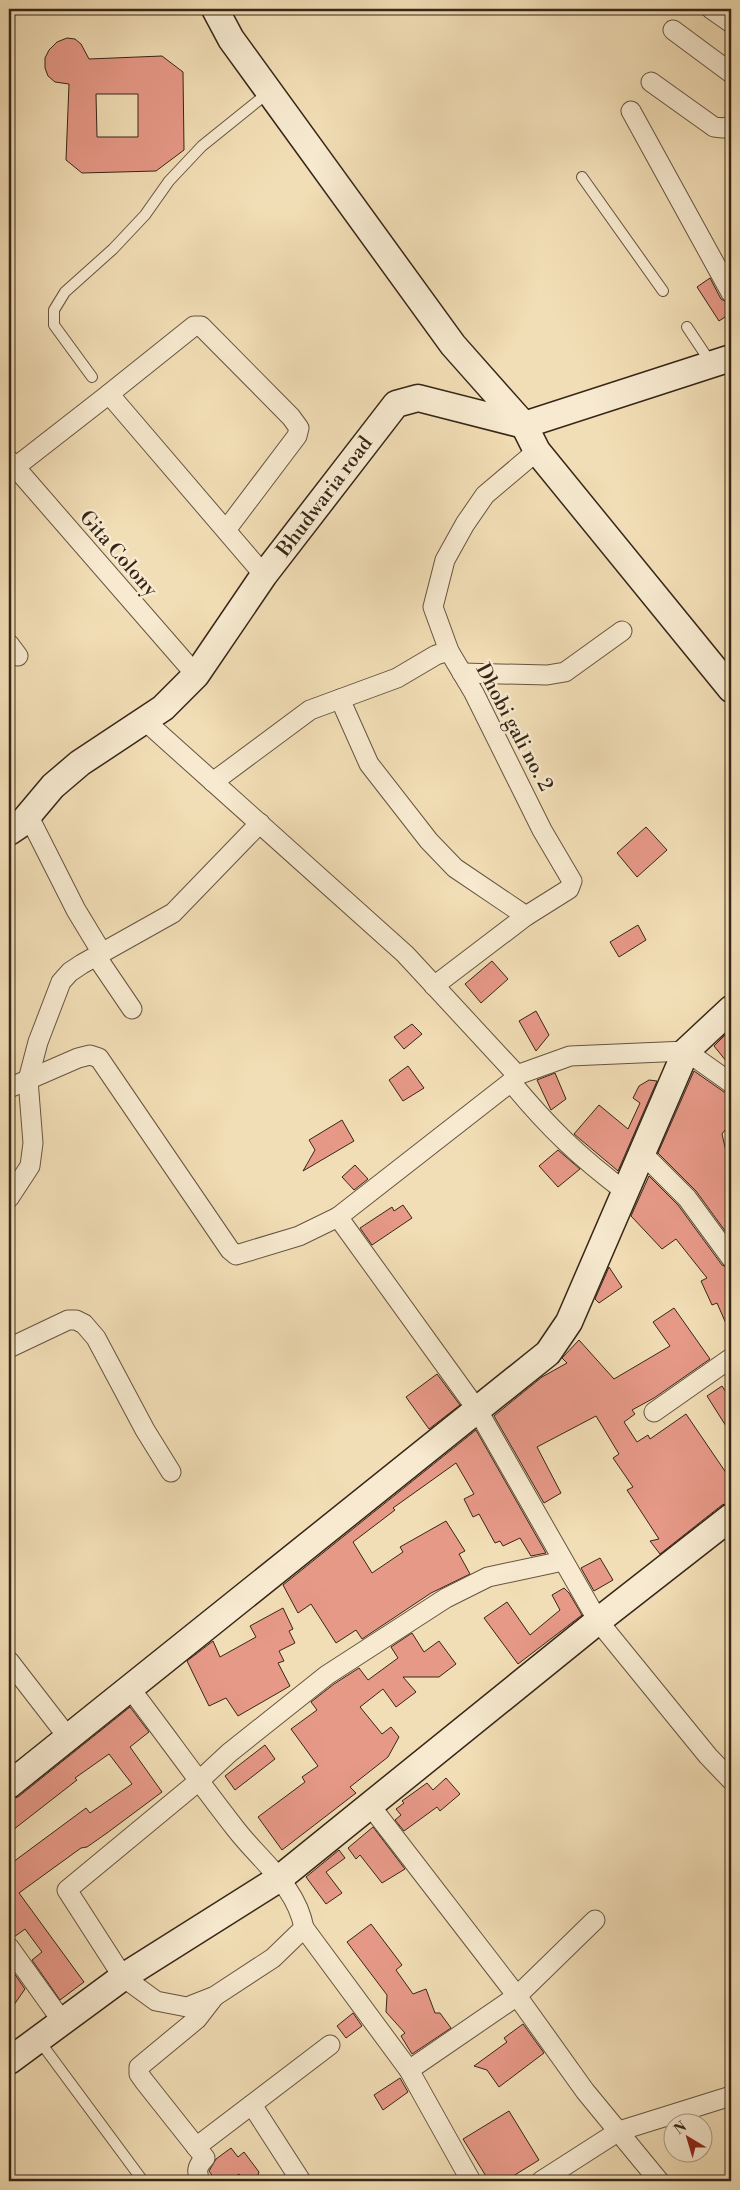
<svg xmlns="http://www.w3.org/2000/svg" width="740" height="2190" font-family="'Libre Bodoni',serif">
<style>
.building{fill:#e79988;stroke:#372618;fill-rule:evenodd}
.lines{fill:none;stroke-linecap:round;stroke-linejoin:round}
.lane-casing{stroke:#665440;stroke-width:12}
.street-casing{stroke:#665440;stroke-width:21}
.secondary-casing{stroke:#372618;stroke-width:29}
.lane{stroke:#f7ead0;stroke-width:10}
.street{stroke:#f7ead0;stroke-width:19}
.secondary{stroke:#f7ead0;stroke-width:26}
.labels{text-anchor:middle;stroke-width:5;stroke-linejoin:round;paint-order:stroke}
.street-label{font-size:20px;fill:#372618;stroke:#f7ead0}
</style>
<rect width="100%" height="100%" fill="#f2deb6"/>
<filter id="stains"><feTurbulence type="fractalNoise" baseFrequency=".004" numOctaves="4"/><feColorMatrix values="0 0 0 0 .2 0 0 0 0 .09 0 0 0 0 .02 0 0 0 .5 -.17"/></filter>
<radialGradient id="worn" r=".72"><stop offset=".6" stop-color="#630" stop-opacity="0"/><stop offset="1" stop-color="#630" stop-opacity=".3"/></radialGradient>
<g class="building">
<path d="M67,38L75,39L81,44L89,59L162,56L183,72L184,150L156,171L82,173L66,160L69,84L55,82L48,76L45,68V58L49,50L57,42ZM96,94H138V137H97Z"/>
<path d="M710,278L721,299L731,304V313L719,321L697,287Z"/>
<path d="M646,827L667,850L637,877L617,853Z"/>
<path d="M638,925L646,940L619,957L610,942Z"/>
<path d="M492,961L508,979L481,1003L465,984Z"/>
<path d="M536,1011L549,1035L536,1051L519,1021Z"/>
<path d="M412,1024L422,1034L404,1049L394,1037Z"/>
<path d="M731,1029V1067L714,1046Z"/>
<path d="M408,1066L424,1088L403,1101L389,1080Z"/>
<path d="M694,1071L724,1092L731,1094V1122L722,1134L731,1173V1239L696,1191L658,1153Z"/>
<path d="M555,1073L566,1099L551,1110L537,1080Z"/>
<path d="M649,1080L657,1081L618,1171L574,1134L599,1105L628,1129L640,1103L633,1098L639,1086Z"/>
<path d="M342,1120L354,1141L303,1171L315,1150L309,1140Z"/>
<path d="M558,1150L580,1169L558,1187L539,1166Z"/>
<path d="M355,1165L368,1179L354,1190L342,1177Z"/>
<path d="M649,1176L678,1205L722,1265L731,1269V1335L717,1303L712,1305L701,1281L707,1278L676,1239L662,1249L631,1216Z"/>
<path d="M403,1205L412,1218L372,1245L360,1228L392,1207L394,1211Z"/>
<path d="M609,1267L622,1287L599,1303L595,1299Z"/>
<path d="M674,1308L710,1359L654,1398L632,1410L635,1414L624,1422L637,1442L648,1435L650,1439L686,1414L731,1480V1502L722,1505L660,1554L650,1541L659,1539L627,1490L633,1487L613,1458L619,1454L596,1416L537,1447L561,1493L544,1503L494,1416L542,1377L567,1363L562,1358L579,1340L614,1379L670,1346L653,1322Z"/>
<path d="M437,1374L460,1405L429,1429L406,1397Z"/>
<path d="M722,1386L731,1400V1434L707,1396Z"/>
<path d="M476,1430L546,1553L531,1556L520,1538L503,1546L500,1541L495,1543L479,1514L473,1517L464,1499L474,1494L456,1463L393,1508L395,1510L353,1542L372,1573L403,1552L400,1547L446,1521L465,1551L459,1554L470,1574L431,1593L362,1639L356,1630L336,1643L311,1604L298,1613L283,1585Z"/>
<path d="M600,1558L613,1580L594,1591L581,1568Z"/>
<path d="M564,1588L569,1593L582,1615L518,1664L484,1618L507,1602L530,1635L560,1610L552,1595Z"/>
<path d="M283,1608L293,1629L289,1631L295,1643L279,1651L284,1661L278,1663L290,1686L238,1716L226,1698L209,1706L187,1661L213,1641L220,1657L256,1637L250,1626Z"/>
<path d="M412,1633L424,1652L439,1641L456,1664L439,1677H403L416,1692L396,1707L383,1689L360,1707L382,1734L391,1727L399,1737L388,1757L350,1787L356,1793L282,1850L258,1817L305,1782L302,1777L318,1766L291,1729L317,1710L311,1702L334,1684L359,1668L368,1680L398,1658L391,1647Z"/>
<path d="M130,1707L149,1732L130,1747L162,1792L107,1833L87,1847L81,1848L19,1893L84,1982L60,2000L32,1960L42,1952L25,1929L14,1937L9,1936V1865L86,1808L90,1813L132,1784L109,1754L75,1778L77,1780L9,1833V1800L18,1797Z"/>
<path d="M265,1745L275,1759L235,1790L225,1776Z"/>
<path d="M446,1778L460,1794L440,1811L437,1807L404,1831L395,1820L401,1815L396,1809L404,1803L402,1801L427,1783L433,1790Z"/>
<path d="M373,1827L405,1869L382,1883L360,1855L356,1859L348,1848Z"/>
<path d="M339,1850L345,1858L326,1872L342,1893L326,1904L306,1877Z"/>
<path d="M371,1924L402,1965L396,1970L413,1994L426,1989L435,2013H440L451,2028L412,2054L401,2036L405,2033L386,2012L387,1995L347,1942Z"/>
<path d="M9,1966L25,1989L9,2012Z"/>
<path d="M353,2013L362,2026L346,2038L337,2026Z"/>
<path d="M523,2024L544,2053L499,2087L487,2070L474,2066L507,2042L504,2038Z"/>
<path d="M400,2078L408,2092L383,2110L374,2095Z"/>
<path d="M509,2111L539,2160L505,2181H489L463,2139Z"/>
<path d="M231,2148L238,2157L244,2152L259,2172L256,2181H244L239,2174L229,2181H216L209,2171L216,2159Z"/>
</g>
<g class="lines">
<defs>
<g id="lane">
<path d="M582,177L663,291"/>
<path d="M687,327L711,363"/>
<path d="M92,377L54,325V310L65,292L113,249L145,215L169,181L202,146L269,92"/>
<path d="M38,2039L143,2181"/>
</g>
<g id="street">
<path d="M711,9L731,23"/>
<path d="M673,30L731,73"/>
<path d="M651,82L714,127L723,128L731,126"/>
<path d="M631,111L731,293"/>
<path d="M109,394L194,326H201L291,417L299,428L297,436L226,530"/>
<path d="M9,460L196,675"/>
<path d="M9,472L109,394L264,575"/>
<path d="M9,644L18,656"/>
<path d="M462,673L547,675L565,672L622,631"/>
<path d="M340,699L369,764L429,841L455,868L526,916"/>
<path d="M143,719L405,954L517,1075"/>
<path d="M213,782L310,710L397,678L436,655L449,651"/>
<path d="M28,815L76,910L102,953"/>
<path d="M96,956L132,1009"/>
<path d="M434,986L526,916L569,889L572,881L542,830L474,693L449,651L433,607L445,560L465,524L485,495L537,451"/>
<path d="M511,1082C548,1127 579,1157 626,1192"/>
<path d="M731,1083L686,1051L570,1056L517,1075L511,1082L338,1217L478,1411L598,1621L708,1756L731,1780"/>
<path d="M9,1088L78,1058L90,1055L99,1058L230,1250L236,1255L299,1236L338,1217"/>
<path d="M642,1153L687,1198L731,1258"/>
<path d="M9,1198L30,1166L33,1143L28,1080L38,1042L61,982L70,972L82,964L173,913L260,823"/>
<path d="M9,1348L68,1320H76L84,1324L96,1338L145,1430L171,1472"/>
<path d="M654,1412L731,1358"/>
<path d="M9,1661L67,1736"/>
<path d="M129,1687C165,1734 199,1782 235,1828C260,1861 296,1885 304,1928L273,1958L215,1996L187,2007L156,2001L123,1977L67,1890L200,1780L229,1753L327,1675L446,1598L488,1577L563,1561"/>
<path d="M369,1804L517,1996L585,2091L659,2181"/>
<path d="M304,1928L409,2070L471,2181"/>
<path d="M9,1947L62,2021"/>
<path d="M409,2070L517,1996L595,1920"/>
<path d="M252,2105L301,2181"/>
<path d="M196,2147L330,2045"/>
<path d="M200,2181C196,2171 197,2166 205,2158L144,2081L139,2074V2067L197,2019L214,1997"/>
<path d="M541,2181L619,2131L731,2096"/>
</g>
<g id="secondary">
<path d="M215,9L231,39L453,345L524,425L537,451L731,689"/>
<path d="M9,832L21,824L53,786L80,763L163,708L196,675L264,575L396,404L418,398L524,425L731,358"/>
<path d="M9,1785L548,1353L569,1322L686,1051L731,1009"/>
<path d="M9,2061L123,1977L280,1878L598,1621L731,1517"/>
</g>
</defs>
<use href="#lane" class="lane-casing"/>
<use href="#street" class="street-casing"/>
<use href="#secondary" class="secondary-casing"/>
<use href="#lane" class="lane"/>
<use href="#street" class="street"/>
<use href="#secondary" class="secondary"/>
</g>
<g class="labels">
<g class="street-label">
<text transform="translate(324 496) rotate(-53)" y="7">Bhudwaria road</text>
<text transform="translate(119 553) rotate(49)" y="7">Gita Colony</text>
<text transform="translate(515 727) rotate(62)" y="7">Dhobi gali no. 2</text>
</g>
</g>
<rect width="740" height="2190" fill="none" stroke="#f2deb6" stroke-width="30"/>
<rect x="10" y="10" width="720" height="2170" fill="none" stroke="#372618" stroke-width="2.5"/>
<rect x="15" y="15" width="710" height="2160" fill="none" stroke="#372618"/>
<g transform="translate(688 2138) rotate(322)"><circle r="24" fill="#f7ead0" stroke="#aa9c86"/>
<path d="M0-4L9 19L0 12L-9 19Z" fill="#8f2418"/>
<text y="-8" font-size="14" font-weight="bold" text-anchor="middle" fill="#372618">N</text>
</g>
<rect width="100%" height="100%" filter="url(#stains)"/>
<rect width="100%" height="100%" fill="url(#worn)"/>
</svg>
